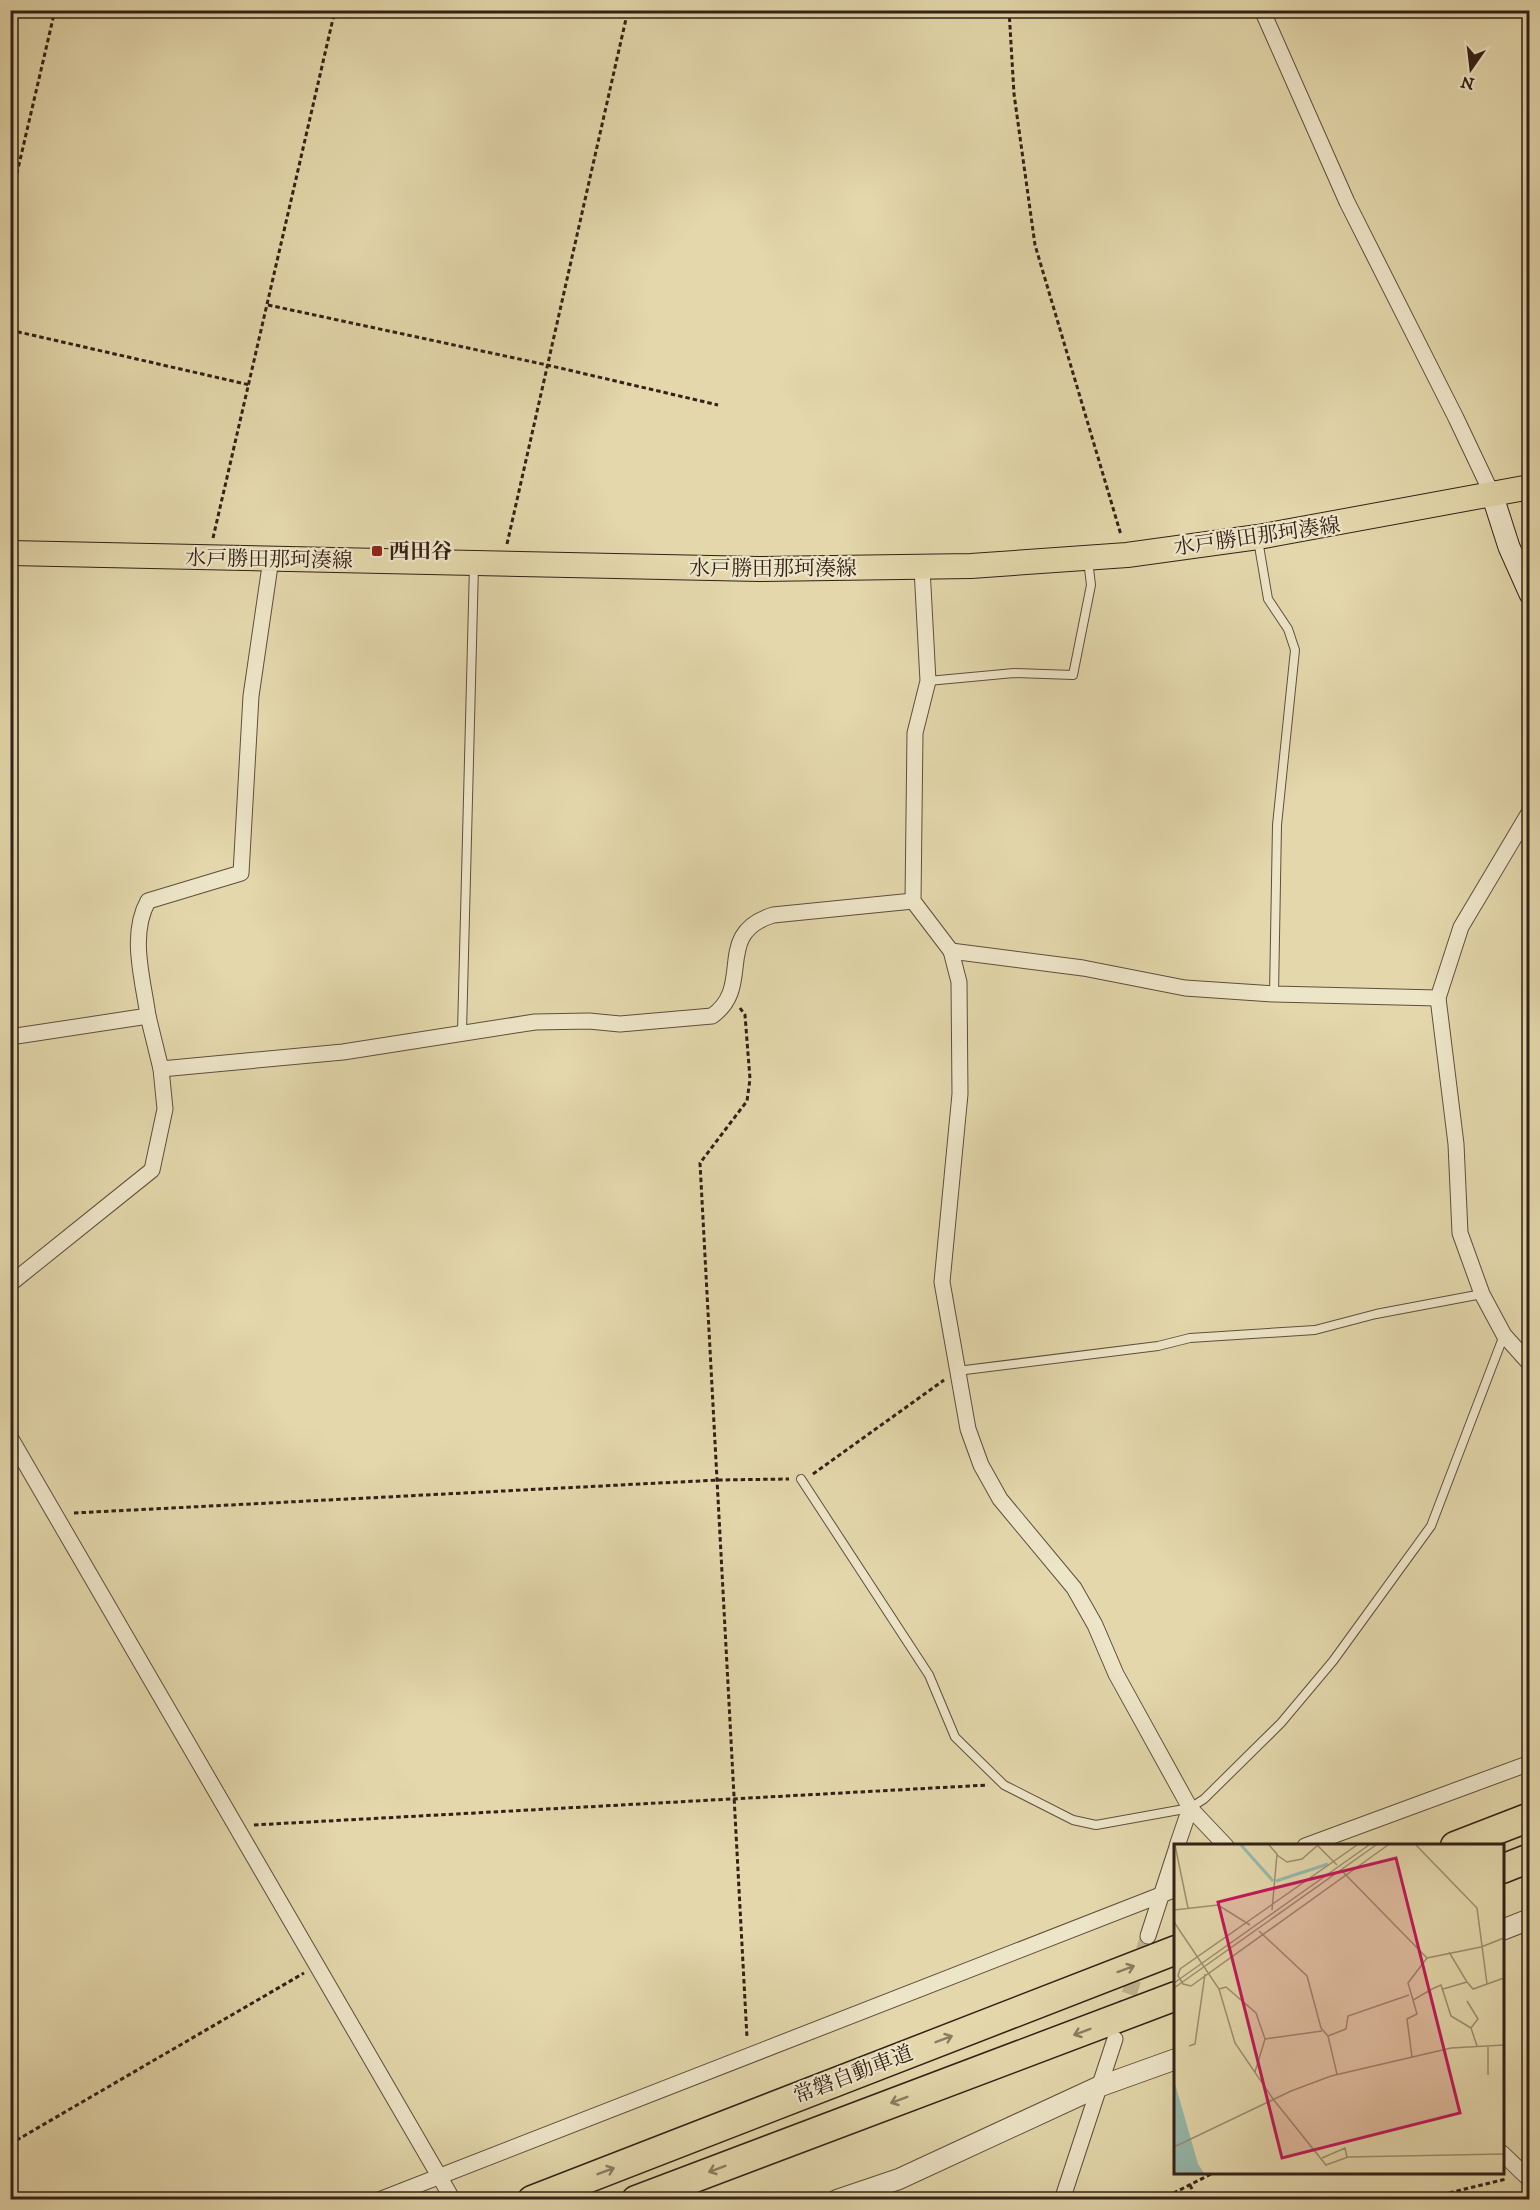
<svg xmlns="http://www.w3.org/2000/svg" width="1540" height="2210" font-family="'IM FELL DW Pica','Noto Serif JP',serif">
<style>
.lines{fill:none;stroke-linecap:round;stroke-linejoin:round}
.minor-tunnel{stroke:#c0b28d;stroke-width:15;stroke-dasharray:15 8;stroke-linecap:butt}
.service-casing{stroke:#604e3c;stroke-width:10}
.minor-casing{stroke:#604e3c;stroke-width:17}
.tertiary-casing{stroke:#604e3c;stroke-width:22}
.secondary-casing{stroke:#342017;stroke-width:23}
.primary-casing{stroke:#342017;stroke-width:26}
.motorway-casing{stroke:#342017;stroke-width:31}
.path{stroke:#342017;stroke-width:3;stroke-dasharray:4.5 3;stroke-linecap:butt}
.service{stroke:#ede5c8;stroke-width:8}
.minor{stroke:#ede5c8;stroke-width:15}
.tertiary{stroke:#ede5c8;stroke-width:20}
.secondary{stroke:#ede5c8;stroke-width:21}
.primary{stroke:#e3d7ab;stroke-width:24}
.motorway{stroke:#e3d7ab;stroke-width:28}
.oneway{stroke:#8c7c61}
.poi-dot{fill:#8f2418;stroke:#ede5c8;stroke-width:2}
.labels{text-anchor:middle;stroke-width:4.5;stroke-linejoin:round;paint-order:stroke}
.street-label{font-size:21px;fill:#342017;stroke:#ede5c8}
.poi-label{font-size:21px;font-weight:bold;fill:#342017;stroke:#ede5c8;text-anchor:start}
.inset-river{fill:none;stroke:#95b9ad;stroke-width:3}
.inset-road{fill:none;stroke:#9d8e70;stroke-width:1.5}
.view{fill:#c2185b;fill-opacity:0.15;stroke:#c2185b;stroke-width:3}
.inset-edge{fill:none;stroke:#342017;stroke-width:3}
</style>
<rect width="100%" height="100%" fill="#e3d7ab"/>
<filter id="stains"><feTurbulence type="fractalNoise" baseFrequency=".00333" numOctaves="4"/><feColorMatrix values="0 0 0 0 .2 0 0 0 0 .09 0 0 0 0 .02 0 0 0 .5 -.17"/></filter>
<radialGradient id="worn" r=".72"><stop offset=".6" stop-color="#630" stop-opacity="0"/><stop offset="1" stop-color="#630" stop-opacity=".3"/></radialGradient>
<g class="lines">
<path class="minor-tunnel" d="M1122,2016L1148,1936"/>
<defs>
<g id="service">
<path d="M1258,540L1268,599L1288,629L1295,650L1277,825L1274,994"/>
<path d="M928,681L1014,673L1073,675L1091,585L1088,560"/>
<path d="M462,1032L474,565"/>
<path d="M957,1371L1158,1346L1190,1338L1315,1330L1376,1314L1482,1294"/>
<path d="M801,1479L929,1675L955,1737L1004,1785L1073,1820L1096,1825L1190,1808L1204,1799L1281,1723L1333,1661L1431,1526L1504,1335"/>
</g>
<g id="minor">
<path d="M1262,10L1347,202L1456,418L1492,494"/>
<path d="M922,568L928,681L915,733L913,901L951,951L959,982L960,1094L942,1282L968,1429L981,1465L1000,1499L1074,1588L1095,1625L1116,1674L1190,1808L1226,1846"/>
<path d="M1530,811L1461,927L1438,998L1456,1144L1460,1233L1482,1294L1504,1335L1530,1364"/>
<path d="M951,951L1083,968L1185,988L1274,994L1438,998"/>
<path d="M10,1037L148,1016C143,979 129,935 148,901L241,873L251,696L271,559"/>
<path d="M161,1069L343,1052L535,1022L589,1021L620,1024L712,1016C755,986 712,934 773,915L913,901"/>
<path d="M10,1284L152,1170L165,1109L161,1069L148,1016"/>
<path d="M10,1437L453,2200"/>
<path d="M1177,1846L1190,1808"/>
<path d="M1305,1846L1530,1763"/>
<path d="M1148,1936L1176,1850"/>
<path d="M1502,2153L1530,2180"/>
<path d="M379,2200L1176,1889"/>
<path d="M1062,2200L1115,2039"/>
</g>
<g id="tertiary">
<path d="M1502,1930L1530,1919"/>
<path d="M837,2200L899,2179L1098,2087L1176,2059"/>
</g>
<path id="secondary" d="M1492,494L1509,547L1530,594"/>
<path id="primary" d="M10,553L759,569L971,566L1127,555L1258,537L1530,487"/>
<g id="motorway">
<path d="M1455,1846L1530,1817"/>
<path d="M1502,1869L1530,1858"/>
<path d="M532,2200L1176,1950"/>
<path d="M636,2200L1176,1996"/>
</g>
</defs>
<use href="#service" class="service-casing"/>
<use href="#minor" class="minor-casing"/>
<use href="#tertiary" class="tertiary-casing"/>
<use href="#secondary" class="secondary-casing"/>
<use href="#primary" class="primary-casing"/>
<use href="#motorway" class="motorway-casing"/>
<g class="path">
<path d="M1009,10L1014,94L1035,245L1121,535"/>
<path d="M10,203L55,10"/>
<path d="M268,305L547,365L718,405"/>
<path d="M10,330L250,385"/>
<path d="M1525,462L1530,461"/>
<path d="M213,538L335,10"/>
<path d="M507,544L628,10"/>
<path d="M740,1008L745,1015L750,1079L747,1101L700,1163L747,2038"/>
<path d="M813,1474L944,1380"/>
<path d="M74,1513L718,1480L789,1479"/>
<path d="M254,1825L988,1785"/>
<path d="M10,2144L304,1973"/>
<path d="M1190,2185L1197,2200"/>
<path d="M1160,2200L1215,2172"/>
<path d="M1420,2200L1506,2179"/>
</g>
<use href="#service" class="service"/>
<use href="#minor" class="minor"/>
<use href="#tertiary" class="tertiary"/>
<use href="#secondary" class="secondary"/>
<use href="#primary" class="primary"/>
<use href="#motorway" class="motorway"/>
</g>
<defs><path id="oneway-shaft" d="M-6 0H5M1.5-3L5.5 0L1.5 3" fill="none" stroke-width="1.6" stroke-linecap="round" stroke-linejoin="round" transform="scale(1.5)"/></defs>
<g class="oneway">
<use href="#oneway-shaft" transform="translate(1126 1969) rotate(-20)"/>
<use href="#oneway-shaft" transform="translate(1082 2032) rotate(159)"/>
<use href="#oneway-shaft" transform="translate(944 2039) rotate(-21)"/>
<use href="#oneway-shaft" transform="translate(899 2100) rotate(159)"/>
<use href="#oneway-shaft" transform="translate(717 2169) rotate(159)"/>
<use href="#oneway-shaft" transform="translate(606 2171) rotate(-21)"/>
</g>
<rect class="poi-dot" x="371" y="545" width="12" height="12" rx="3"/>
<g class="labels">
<g class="street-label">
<text transform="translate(1257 536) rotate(-8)" y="7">水戸勝田那珂湊線</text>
<text transform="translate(269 559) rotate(1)" y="7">水戸勝田那珂湊線</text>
<text x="773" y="575">水戸勝田那珂湊線</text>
<text transform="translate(853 2074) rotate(-21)" y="7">常磐自動車道</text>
</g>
<g class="poi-label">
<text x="389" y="558">西田谷</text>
</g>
</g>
<g transform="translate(1174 1844)">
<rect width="330" height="330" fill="#e3d7ab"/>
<path d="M0,236L24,320L30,329H0Z" fill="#95b9ad"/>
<path class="inset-river" d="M67,1L99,37M102,37L154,20"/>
<path class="inset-road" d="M1,1L14,64M95,1L103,10L98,66M143,1L163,21M183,1L6,125L4,132L9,140L17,142L214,1M242,1L303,64L313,140M103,11L113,18L128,15L144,1M169,28L253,114M0,66L44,61L76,81M0,78L45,145L61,199L99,255M85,87L133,132L147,184L154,192L163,230M293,138L299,145L330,134M0,139L195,1M0,144L202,1M45,145L52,143L82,169L91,195L81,228M269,145L293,138L275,108M239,156L234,139L253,114L307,103L330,94M293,157L304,175L297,184L303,202M154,192L172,185L174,172L235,151M91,195L148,187M15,202L21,200L31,130M314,203V231M238,213L233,175L243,170L239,156L258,145L267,141L277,172L297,184M99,255L152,321L174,313L330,310M0,303L117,247L157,232L277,204L330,201M148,314L171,304L173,313"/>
<path class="view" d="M222,14L286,269L108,314L44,58Z"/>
<rect width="330" height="330" class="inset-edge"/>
</g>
<rect width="1540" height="2210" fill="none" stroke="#e3d7ab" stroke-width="36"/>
<rect x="12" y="12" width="1516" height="2186" fill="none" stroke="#342017" stroke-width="3"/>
<rect x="18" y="18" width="1504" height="2174" fill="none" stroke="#342017" stroke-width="1.5"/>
<g transform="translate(1471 69) rotate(194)" stroke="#ede5c8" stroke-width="4.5" paint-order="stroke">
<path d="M0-4.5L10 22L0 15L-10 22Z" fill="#342017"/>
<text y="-9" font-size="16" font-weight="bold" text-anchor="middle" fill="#342017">N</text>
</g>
<rect width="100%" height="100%" filter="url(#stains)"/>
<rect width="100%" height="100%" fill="url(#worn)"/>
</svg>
